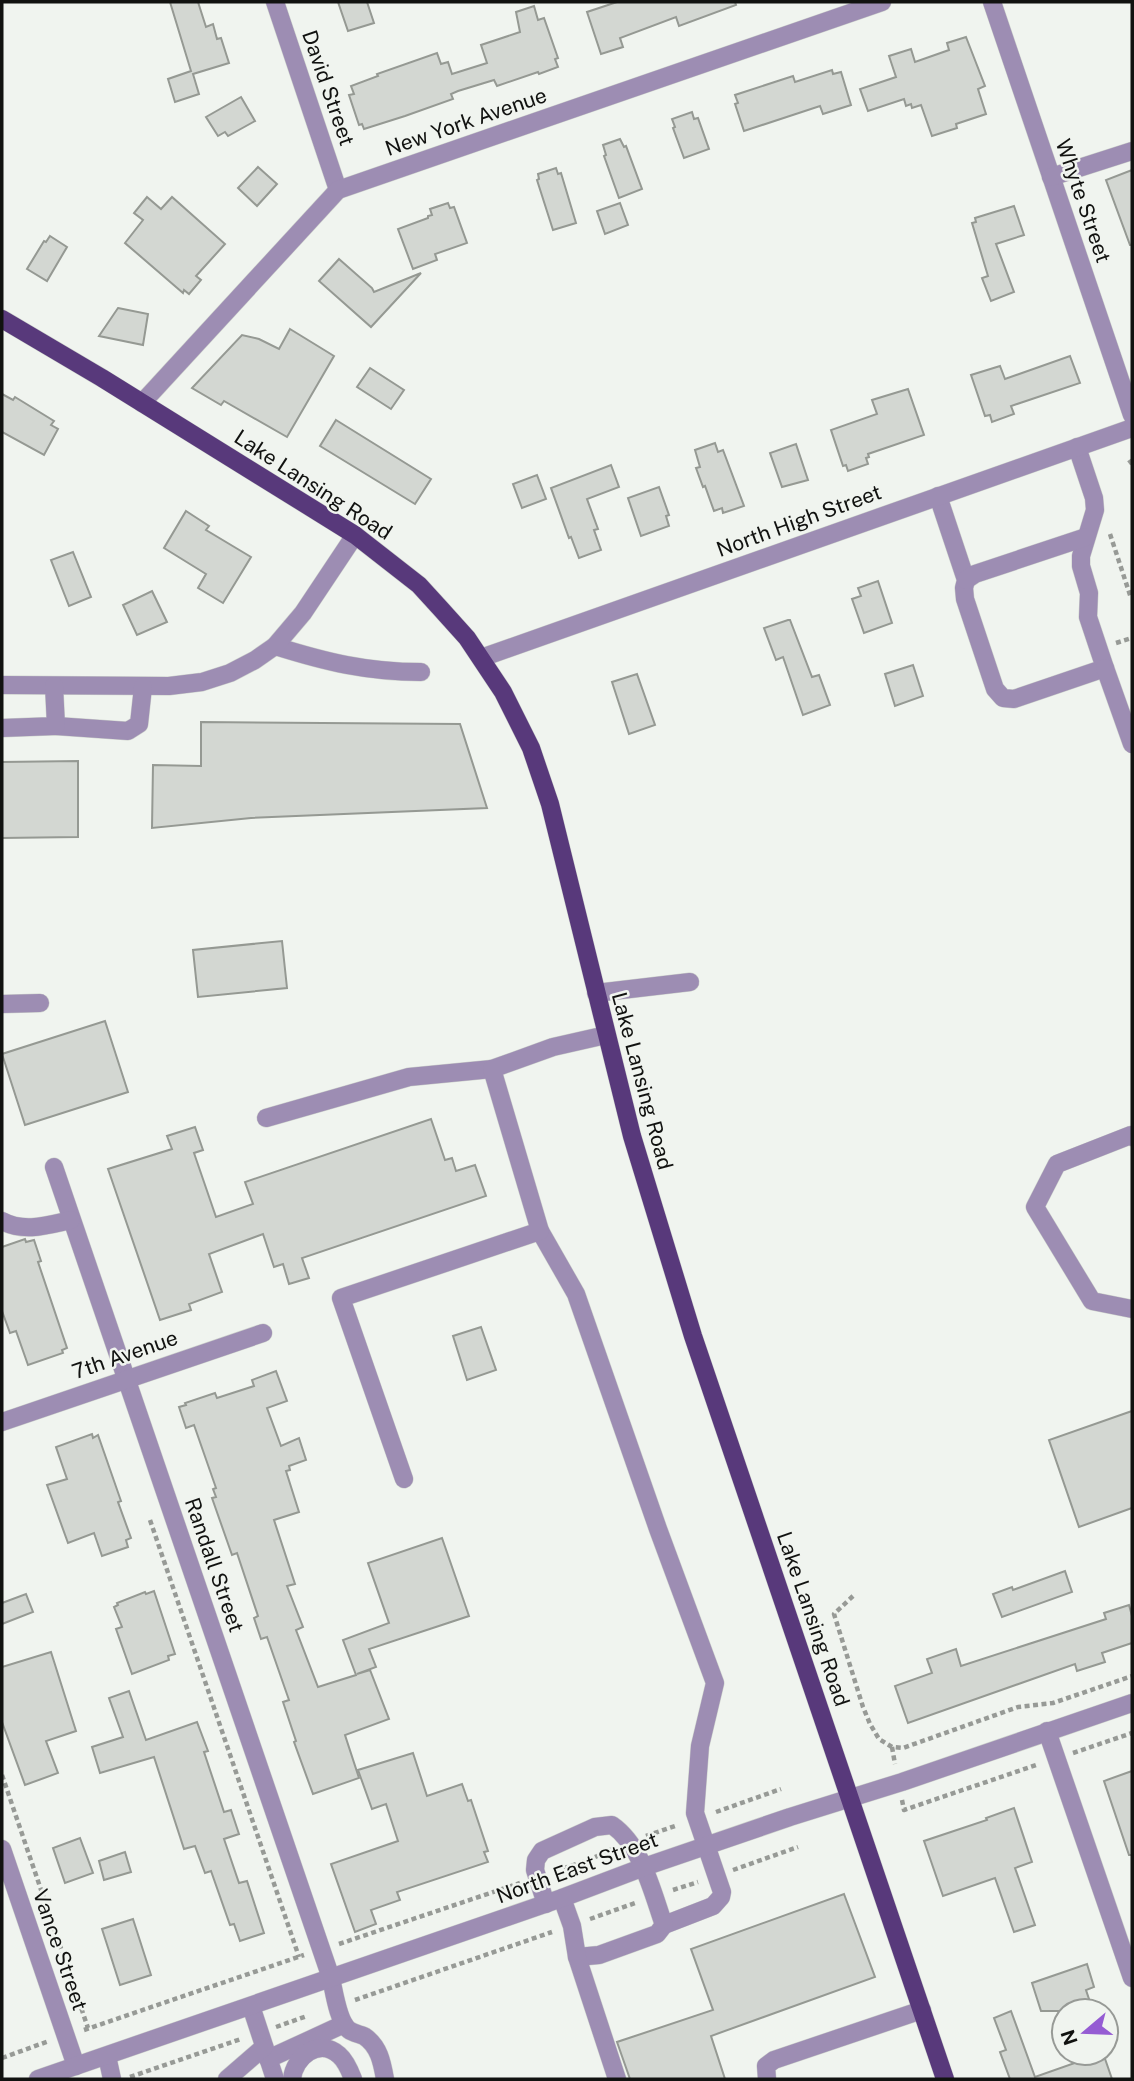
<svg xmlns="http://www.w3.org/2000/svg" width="1134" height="2081" font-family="'Public Sans',sans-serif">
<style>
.building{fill:#d3d7d2;stroke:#959993;stroke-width:2}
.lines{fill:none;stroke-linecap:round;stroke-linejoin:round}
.minor-casing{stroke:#ccd0cb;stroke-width:19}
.major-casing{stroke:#ccd0cb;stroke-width:19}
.path{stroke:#979a96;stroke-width:4.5;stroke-dasharray:5 3.5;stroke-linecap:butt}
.minor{stroke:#9d8db3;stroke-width:18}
.major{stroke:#58397b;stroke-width:18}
.labels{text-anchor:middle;stroke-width:5;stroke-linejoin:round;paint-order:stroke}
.street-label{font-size:21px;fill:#111210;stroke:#f0f4ef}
</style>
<rect width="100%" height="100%" fill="#f0f4ef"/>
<g class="building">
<path d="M170,2H198L206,27L213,24L217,39L221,38L229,63L193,74L199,94L175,102L168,79L191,71Z"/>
<path d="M338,2H367L374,23L348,31Z"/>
<path d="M617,2H735L736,5L679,26L676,17L620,38L623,47L601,54L587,12Z"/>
<path d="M534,6L538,20L544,18L558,58L555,59L558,67L539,74L538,72L497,86L494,80L458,91L451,94L453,99L405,116L364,129L362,124L359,125L349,95L354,94L351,86L378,76L377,74L437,53L441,64L448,62L452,74L487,63L481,45L520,32L516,12Z"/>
<path d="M966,37L985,86L978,89L986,114L956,124L957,128L932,136L921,105L912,108L911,104L906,106L904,99L868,111L860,89L896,77L889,56L911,49L915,62L949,50L947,43Z"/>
<path d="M832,70L833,74L841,72L851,105L823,114L820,106L744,131L735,104L738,103L735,95L793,76L795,82Z"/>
<path d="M241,97L255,121L228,136L225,132L218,136L206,117Z"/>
<path d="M692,112L694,119L698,118L709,149L684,158L673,128L675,127L672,119Z"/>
<path d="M620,139L624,147L626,146L642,189L619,198L604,156L606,155L603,145Z"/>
<path d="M258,167L277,184L257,206L238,188Z"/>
<path d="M556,168L558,174L561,173L576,223L553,230L537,180L539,179L538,174Z"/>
<path d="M1132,170V245H1130L1106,180Z"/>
<path d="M147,197L161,209L172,197L225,244L196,276L201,280L189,294L184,290L183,293L125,243L143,220L134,213Z"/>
<path d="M448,203L450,208L454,207L467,243L435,254L437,260L413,269L398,229L428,218V216L432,215L430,209Z"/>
<path d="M620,203L628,225L605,234L597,211Z"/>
<path d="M1014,206L1024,235L996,244L1014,292L991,301L982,278L988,276L972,223L976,222L975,218Z"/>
<path d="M50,236L67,247L47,281L27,269L44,241L46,242Z"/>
<path d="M339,259L372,288L374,292L421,273L371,327L319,281Z"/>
<path d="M118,308L148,314L143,345L99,336Z"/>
<path d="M290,329L334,356L287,437L224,401L221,405L192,388L242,335L259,339L279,349Z"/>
<path d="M1070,356L1080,383L1011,406L1014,414L992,422L990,415L985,416L971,375L1000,366L1005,379Z"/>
<path d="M370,368L404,390L391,409L357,387Z"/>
<path d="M908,389L924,435L868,454L869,457L866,458L868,464L848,471L846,465L843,466L831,430L877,414L872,400Z"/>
<path d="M2,394L13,400L15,397L54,421L51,425L58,429L44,455L2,432Z"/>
<path d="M336,420L431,479L415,504L320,446Z"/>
<path d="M715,443L718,452L723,450L744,506L723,513L722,508L714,511L705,486L703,487L696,468L700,467L695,450Z"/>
<path d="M796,444L808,480L782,487L770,453Z"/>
<path d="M611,465L619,487L587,499L598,529L594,530L601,550L579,558L571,537L569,538L551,488Z"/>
<path d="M537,475L546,499L522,508L513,484Z"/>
<path d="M659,487L669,515L666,516L669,526L641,536L628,498Z"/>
<path d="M186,511L209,526L206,530L251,557L223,603L198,588L206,574L164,548Z"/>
<path d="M73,552L91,597L69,606L51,560Z"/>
<path d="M878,581L892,623L864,633L852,599L861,596L858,588Z"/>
<path d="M152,591L167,622L137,635L123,605Z"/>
<path d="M788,620H790L812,677L819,675L830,705L803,715L783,657L776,660L764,628Z"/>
<path d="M913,665L923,696L895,706L885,674Z"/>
<path d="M637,674L655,725L629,734L612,682Z"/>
<path d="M201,722L460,724L487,808L251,818L152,828L153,765L201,766Z"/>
<path d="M78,761V837L2,838V762Z"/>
<path d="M282,941L287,988L198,997L193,950Z"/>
<path d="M105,1021L128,1092L25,1125L2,1054Z"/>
<path d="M431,1119L445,1160L452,1158L456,1171L475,1165L486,1196L302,1258L309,1278L289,1284L283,1264L274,1267L263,1234L209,1254L222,1292L189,1304L191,1310L160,1320L108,1169L172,1149L167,1136L195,1127L203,1150L194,1153L216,1217L253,1204L245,1182Z"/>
<path d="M25,1239L26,1242L34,1240L41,1261L38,1262L67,1348L62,1350L63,1353L28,1365L16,1331L10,1333L2,1311V1247Z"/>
<path d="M481,1327L496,1370L467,1380L453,1336Z"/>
<path d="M276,1371L287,1401L267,1408L281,1446L299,1438L306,1460L289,1466L290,1470L286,1471L299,1512L274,1520L295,1584L287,1586L303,1627L296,1630L318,1687L356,1675L343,1640L389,1623L368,1563L442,1538L469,1616L369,1649L376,1667L357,1674L370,1670L389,1719L345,1735L359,1778L313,1794L294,1742L296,1741L283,1702L289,1700L267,1637L261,1639L254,1618L258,1616L237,1553L232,1555L212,1498L216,1497L213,1489L216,1488L194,1425L186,1428L179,1407L186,1405L185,1403L215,1393L217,1398L254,1386L252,1380Z"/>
<path d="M1132,1411V1508L1079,1527L1049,1440Z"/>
<path d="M92,1434L93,1438L98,1435L121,1501L118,1502L131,1538L126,1540L128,1547L102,1556L94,1533L68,1543L47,1485L67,1479L56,1447Z"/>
<path d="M1065,1571L1072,1592L1002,1617L993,1594L1012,1587L1013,1590Z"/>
<path d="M154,1591L175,1654L168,1656L169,1660L132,1674L116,1629L122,1627L114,1607L118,1605L117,1603L145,1592L146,1594Z"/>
<path d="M26,1594L33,1612L2,1624V1603Z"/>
<path d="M1129,1605L1132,1616V1643L1102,1653L1105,1662L1077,1671L1075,1664L908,1723L895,1686L932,1673L927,1659L956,1649L961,1666L1106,1619L1104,1613Z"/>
<path d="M51,1652L76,1731L46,1741L58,1773L25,1785L2,1722V1667Z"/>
<path d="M129,1691L146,1740L197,1722L208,1751L204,1752L224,1812L231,1810L239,1834L224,1839L239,1883L247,1881L264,1933L240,1941L234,1924L230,1925L211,1871L205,1873L195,1846L184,1849L154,1757L100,1773L92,1747L123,1737L109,1698Z"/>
<path d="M413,1753L427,1796L462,1784L468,1801L471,1800L488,1851L484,1852L488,1862L397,1892L400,1900L371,1910L376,1924L355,1932L331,1864L398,1841L386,1804L372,1809L358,1770Z"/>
<path d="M1132,1771V1855H1129L1104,1781Z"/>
<path d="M1014,1808L1032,1862L1015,1868L1035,1925L1014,1932L995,1878L943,1896L924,1841L987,1820L986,1818Z"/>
<path d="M80,1838L93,1873L65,1883L53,1848Z"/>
<path d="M125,1852L131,1872L104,1880L99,1861Z"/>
<path d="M844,1894L875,1977L711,2036L725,2079H630L617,2042L713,2010L691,1949Z"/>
<path d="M133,1919L151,1975L120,1985L102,1929Z"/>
<path d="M1087,1964L1094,1987L1086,1990L1093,2011H1041L1032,1983Z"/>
<path d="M1011,2011L1035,2077L1103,2053L1112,2079H1010L1000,2052L1006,2050L994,2018Z"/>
</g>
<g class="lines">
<defs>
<g id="minor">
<path d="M275,2L338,190"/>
<path d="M992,2L1132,415"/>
<path d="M1051,177L1132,151"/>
<path d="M142,403L338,190L882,2"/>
<path d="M938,496L966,580L964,588L965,599L995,689L1003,698L1014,699L1105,668L1088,617L1089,593L1081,566V556L1095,510L1094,498L1077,447"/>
<path d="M966,580L975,574L1086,537"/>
<path d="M275,646C326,662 367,672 421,672"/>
<path d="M481,658L1132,428"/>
<path d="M1105,668L1132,744"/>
<path d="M2,685L169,686L202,682L230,673L255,660L275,646L303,613L355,535"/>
<path d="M56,726L128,731L139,724L143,687"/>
<path d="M2,728L56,726L54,686"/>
<path d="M596,993L690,982"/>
<path d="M2,1004L40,1003"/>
<path d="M266,1118L409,1077L492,1069"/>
<path d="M1132,1137L1131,1135L1057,1164L1035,1207L1092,1301L1132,1309"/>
<path d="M54,1167L331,1978C334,1991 338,2022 349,2030C353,2033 359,2034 364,2036C379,2046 382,2062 385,2079"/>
<path d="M2,1221C24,1233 48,1225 71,1220"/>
<path d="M540,1231L576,1294L658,1529L715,1683L700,1746L695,1813L722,1892L721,1897L713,1906L664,1925L657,1934L599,1955L577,1957"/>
<path d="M2,1422L263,1333"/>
<path d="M404,1479L341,1298L540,1231L492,1069L553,1047L606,1035"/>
<path d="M1047,1731L1132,1978"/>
<path d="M2,1849L76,2066"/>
<path d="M562,1898L572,1926L577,1957L617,2079"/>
<path d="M546,1904L535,1870L536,1860L542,1851L595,1827L612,1825C642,1846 652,1891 664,1925"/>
<path d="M251,2006L275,2079"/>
<path d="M107,2056L112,2079"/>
<path d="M268,2059L344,2024"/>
<path d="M38,2079L562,1898L644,1867L790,1817L902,1782L1132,1703"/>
<path d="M227,2079L264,2047"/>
<path d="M292,2079C294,2057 319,2037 339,2055C346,2061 350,2071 353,2079"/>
<path d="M767,2079L766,2066L774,2060L922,2010"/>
</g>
<path id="major" d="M2,319L102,378L355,535L419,585L440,608L467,638L503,692L531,748L550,804L632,1136L693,1336L945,2079"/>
</defs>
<use href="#minor" class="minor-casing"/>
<use href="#major" class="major-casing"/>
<g class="path">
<path d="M1129,460L1132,464"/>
<path d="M1110,534L1131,598"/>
<path d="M1116,643L1132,638"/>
<path d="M150,1520L299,1957"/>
<path d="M853,1596L834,1614L863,1707L870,1724L879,1739L892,1747L903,1748L1018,1707L1053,1703L1132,1676"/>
<path d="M892,1747L895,1764"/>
<path d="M1073,1753L1132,1733"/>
<path d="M2,1775L88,2028"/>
<path d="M902,1800L904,1810L1039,1764"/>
<path d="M716,1812L781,1789"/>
<path d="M646,1836L678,1825"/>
<path d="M733,1870L798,1847"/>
<path d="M555,1871L589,1860L612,1849"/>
<path d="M673,1890L698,1882"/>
<path d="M590,1919L638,1902"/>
<path d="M339,1944L520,1883"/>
<path d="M355,2000L552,1932"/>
<path d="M276,2027L307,2016"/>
<path d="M84,2030L304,1955"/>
<path d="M2,2058L49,2041"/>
<path d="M130,2077L241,2039"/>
</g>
<use href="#minor" class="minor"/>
<use href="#major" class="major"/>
</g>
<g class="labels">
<g class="street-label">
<text transform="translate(328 88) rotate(71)" y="7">David Street</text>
<text transform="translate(466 122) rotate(-19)" y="7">New York Avenue</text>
<text transform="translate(1083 201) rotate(71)" y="7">Whyte Street</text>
<text transform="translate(313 485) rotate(33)" y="7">Lake Lansing Road</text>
<text transform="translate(799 521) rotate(-20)" y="7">North High Street</text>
<text transform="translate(642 1081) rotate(75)" y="7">Lake Lansing Road</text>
<text transform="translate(125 1355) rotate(-19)" y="7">7th Avenue</text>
<text transform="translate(214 1565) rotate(71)" y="7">Randall Street</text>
<text transform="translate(813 1619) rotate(71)" y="7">Lake Lansing Road</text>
<text transform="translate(577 1868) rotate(-20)" y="7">North East Street</text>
<text transform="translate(60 1950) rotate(71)" y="7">Vance Street</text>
</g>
</g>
<rect width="1134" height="2081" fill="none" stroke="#111210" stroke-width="7"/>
<g transform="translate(1085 2032) rotate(251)"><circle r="33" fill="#f0f4ef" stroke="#979a96" stroke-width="2"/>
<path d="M0-5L12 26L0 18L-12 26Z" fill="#955cd3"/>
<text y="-10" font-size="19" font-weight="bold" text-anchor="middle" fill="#111210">N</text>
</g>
</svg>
